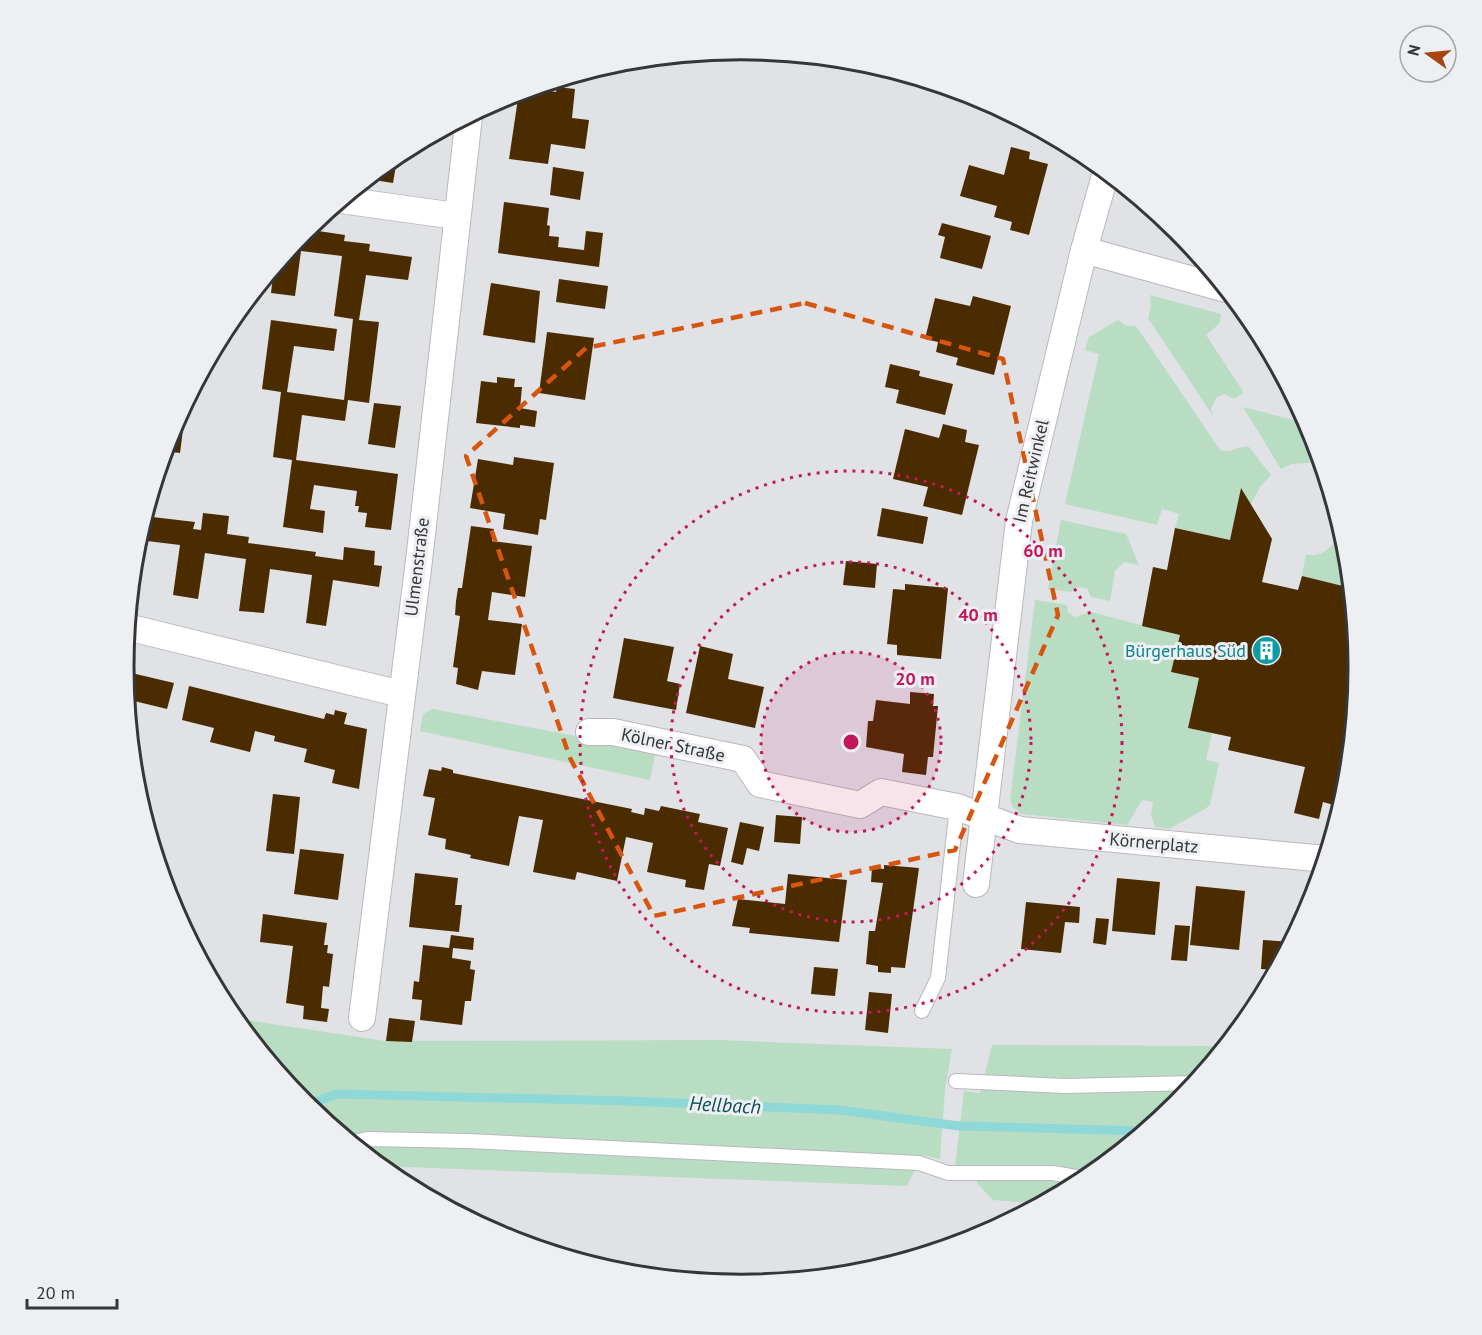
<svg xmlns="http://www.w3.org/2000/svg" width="1482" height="1335" font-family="'PT Sans',sans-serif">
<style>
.green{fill:#b9ddc2}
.water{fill:#8fd8d8}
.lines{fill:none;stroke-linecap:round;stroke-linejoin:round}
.stream{stroke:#8fd8d8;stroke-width:9}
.building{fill:#4b2b00}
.lane-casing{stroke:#b7b9bd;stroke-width:16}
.street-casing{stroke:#b7b9bd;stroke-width:28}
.lane{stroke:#fff;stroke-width:14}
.street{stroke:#fff;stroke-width:26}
.marked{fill:none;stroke:#d65610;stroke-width:4.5;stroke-dasharray:12 8;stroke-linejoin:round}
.ring{fill:none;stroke:#c2185b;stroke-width:3;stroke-dasharray:3 6}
.labels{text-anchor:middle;stroke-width:6;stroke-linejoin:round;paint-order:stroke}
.street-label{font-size:18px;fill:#353637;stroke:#edeff3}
.culture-label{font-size:18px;fill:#0d838f;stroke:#edeff3;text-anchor:end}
.water-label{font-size:20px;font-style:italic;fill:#0e5051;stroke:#edeff3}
.rim{fill:none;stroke:#353637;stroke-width:3}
.centre{fill:#c2185b;stroke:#edeff3;stroke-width:3}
.ring-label{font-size:18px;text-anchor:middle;font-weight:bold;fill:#c2185b;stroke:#edeff3;stroke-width:6;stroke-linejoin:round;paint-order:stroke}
</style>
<rect width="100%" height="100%" fill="#e0e2e6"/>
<g class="green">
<path d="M1150,295L1221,314L1220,323L1206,335L1244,393L1234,399L1225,394L1217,397L1211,409L1213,416L1148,318L1151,307Z"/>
<path d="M1118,320L1125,325L1136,326L1220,450C1231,454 1238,445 1249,447L1271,475L1260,487L1251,504L1241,488L1230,540L1175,528L1179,514L1162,509L1157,525L1065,504L1099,354L1085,350L1089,337Z"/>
<path d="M1243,407L1308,424L1321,462L1292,464L1281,469Z"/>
<path d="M1061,520L1126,534L1139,565L1124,562L1115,571L1110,601L1091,597L1087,588L1075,587L1071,592L1048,589Z"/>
<path d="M1341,527L1347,547L1351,588L1302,576L1306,554C1323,559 1338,543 1341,527Z"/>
<path d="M1035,600L1067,605L1068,612L1075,617L1091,612L1180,635L1171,672L1199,678L1188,728L1212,733L1206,760L1219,763L1210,805L1205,809L1169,829L1155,827L1151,815L1153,802L1142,800L1127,825L1021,814L1013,807L1010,800Z"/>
<path d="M433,709L656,751L650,780L420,731L423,714Z"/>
<path d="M233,1018L385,1041L720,1040L952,1049L945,1090L940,1159L922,1155L907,1186L379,1166L304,1104Z"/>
<path d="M992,1045L1226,1046L1178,1105L1084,1182L1042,1204L993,1200L977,1183L978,1165L955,1166L964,1091L980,1093Z"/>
</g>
<path class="water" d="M433,1200L456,1202L469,1208V1219Z"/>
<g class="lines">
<path class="stream" d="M306,1106L336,1094L628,1101L839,1110L959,1126L1145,1131"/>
</g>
<g class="building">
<path d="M545,84L544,90L556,92L557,87L575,89L572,118L589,120L585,149L551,144L548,164L509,159L519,92Z"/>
<path d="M424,139L423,149L410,147Z"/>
<path d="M1011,147L1030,152L1029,159L1048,164L1029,235L1010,230L1012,222L994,217L997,206L960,196L969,165L1004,175Z"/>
<path d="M398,153L393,183L367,179Z"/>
<path d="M553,167L584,172L580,200L550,195Z"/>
<path d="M504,202L549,208L547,225L550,226L549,236L559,237L558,247L584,250L586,231L603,233L599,267L498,253Z"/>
<path d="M942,223L991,236L982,269L940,258L945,237L938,235Z"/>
<path d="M305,229L345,235L344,241L370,244L369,251L412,257L408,280L366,275L359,320L379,322L369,403L348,400L345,421L302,415L296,460L398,474L391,530L365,527L367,513L358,512L359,506H355L357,491L314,485L310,509L325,511L323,533L283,527L292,460L273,457L281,392L262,389L271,320L337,329L334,351L294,346L287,392L344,400L353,319L334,316L342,256L301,251L295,296L271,293L274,267Z"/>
<path d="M559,279L608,286L605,309L556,302Z"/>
<path d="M491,283L540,291L535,343L483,335Z"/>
<path d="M973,296L1011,306L994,375L956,365L958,358L936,352L938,342L925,339L935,298L970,306Z"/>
<path d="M547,332L594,338L585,400L539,393Z"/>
<path d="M890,364L920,371L919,376L953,384L945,415L896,403L899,390L885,387Z"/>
<path d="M497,377L515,379L514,387H522L520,408L537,411L535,427L520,425V428L476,423L481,381L497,383Z"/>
<path d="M374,403L401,406L395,448L368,444Z"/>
<path d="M943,424L967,430L965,442L979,445L962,515L923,506L928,487L893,479L905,429L939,438Z"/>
<path d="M171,428L183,430L180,453L164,451Z"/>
<path d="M514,457L554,463L546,520L540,519L538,535L503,529L505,514L470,508L478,459L513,465Z"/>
<path d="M1241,488L1272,539L1262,582L1298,590L1302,576L1351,588L1359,668L1347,788L1341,807L1323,802L1319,819L1294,813L1305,767L1228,750L1231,737L1188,728L1199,678L1171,672L1180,635L1142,626L1153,567L1167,570L1175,528L1230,540Z"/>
<path d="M882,508L928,517L923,544L877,536Z"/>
<path d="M203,513L229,516L227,534L249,537L248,543L316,552L315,556L343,560L344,547L375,551L374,565L382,566L379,587L333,580L326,626L306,623L312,575L270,569L264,613L239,611L246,559L205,553L198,599L173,595L180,545L139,540L131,584L135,547L144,516L195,522L193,529L201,530Z"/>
<path d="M471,526L494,529L492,541L532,546L525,597L492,592L488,620L522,624L515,675L482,671L478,690L456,684L458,668L453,667L460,616L455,615L456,601L458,588H462Z"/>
<path d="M846,561L877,564L875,588L843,585Z"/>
<path d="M905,584L948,588L941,659L897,655V645L887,644L893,589L905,590Z"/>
<path d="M624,638L674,647L667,681L680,684L676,710L613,698Z"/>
<path d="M700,646L733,654L728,679L764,687L755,728L686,713Z"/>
<path d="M123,671L174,683L167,709L126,699Z"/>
<path d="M189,686L324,719L326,713L334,715L335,710L347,713L344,724L367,729L359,789L332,783L335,770L304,762L307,749L274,741L275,736L255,731L250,752L210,742L214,728L182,720Z"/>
<path d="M910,692L934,694L933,706H938L933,757H928L926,775L902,772L904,754L866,747L868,721H873L876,700L910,704Z"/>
<path d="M442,767L453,770V773L632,809L631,812L644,815L645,808L659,811L661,806L700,814L698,822L728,828L720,866L709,864L704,890L685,887L686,880L647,872L653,843L626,837L617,881L577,872L575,880L533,872L543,820L519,816L509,866L470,858L471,855L445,849L446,839L428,835L435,798L423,796L429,769L441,771Z"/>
<path d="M273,794L300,797L294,854L266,851Z"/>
<path d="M776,815L802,817L800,844L774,842Z"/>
<path d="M740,822L764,827L759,851L747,848L743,865L731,862Z"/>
<path d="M300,849L344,854L338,900L294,894Z"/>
<path d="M884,865L919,868L905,968L891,967V973L878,972V966L866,964L869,931H875L883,883L871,882L872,868L884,869Z"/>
<path d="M415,873L458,878L455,905H462L459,932L409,927Z"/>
<path d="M788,874L847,880L839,942L749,933L750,928L732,926L738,899L785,904Z"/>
<path d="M1117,878L1160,882L1155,935L1112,931Z"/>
<path d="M1196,886L1245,891L1239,950L1190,945Z"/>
<path d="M1305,896L1314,897L1303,921Z"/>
<path d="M1026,902L1080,907L1079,923L1065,922L1061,953L1021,949Z"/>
<path d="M263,914L327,923L324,945H328L327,953L333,954L329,987L323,986L321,1008L329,1009L327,1022L303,1019L304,1006L286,1003L293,946L260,942Z"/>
<path d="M1096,918L1109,919L1106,945L1093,943Z"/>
<path d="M1175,925L1190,926L1187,961L1171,960Z"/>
<path d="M451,935L474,938L473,950L453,948L452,958L471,961L470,969L475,970L471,1001H465L462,1025L420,1020L422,1000L412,999L414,981L419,982L423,945L449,948Z"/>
<path d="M1263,940L1292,942L1277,970L1261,969Z"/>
<path d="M814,967L838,969L835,996L811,994Z"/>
<path d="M869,992L892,994L888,1033L865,1030Z"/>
<path d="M389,1018L415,1021L412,1042L386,1041Z"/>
</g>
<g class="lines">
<defs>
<g id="lane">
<path d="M922,1011L938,978L957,807"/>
<path d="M956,1081L1065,1086L1195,1083"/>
<path d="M351,1143L367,1139L468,1141L919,1163L948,1173H1053L1088,1179"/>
</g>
<g id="street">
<path d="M341,200L456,216"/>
<path d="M1084,250L1226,289"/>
<path d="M127,627L401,694"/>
<path d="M589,732H613L743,759L760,784L860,805L881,792L957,807L1020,830L1326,859"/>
<path d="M976,884L1019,521L1084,250L1106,172"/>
<path d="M362,1018L420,552L469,116"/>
</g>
</defs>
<use href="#lane" class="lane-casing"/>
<use href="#street" class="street-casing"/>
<use href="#lane" class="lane"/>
<use href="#street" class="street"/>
</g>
<path class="marked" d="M805,303L1003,359L1058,615L955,850L654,916L570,758L466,456L586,348Z"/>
<circle cx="851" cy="742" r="90" fill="#c2185b" fill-opacity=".12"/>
<g class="ring">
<circle cx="851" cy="742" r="90"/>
<circle cx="851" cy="742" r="180"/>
<circle cx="851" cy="742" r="271"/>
</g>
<defs>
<symbol id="building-disc" viewBox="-11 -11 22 22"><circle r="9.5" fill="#0f9aa8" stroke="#edeff3"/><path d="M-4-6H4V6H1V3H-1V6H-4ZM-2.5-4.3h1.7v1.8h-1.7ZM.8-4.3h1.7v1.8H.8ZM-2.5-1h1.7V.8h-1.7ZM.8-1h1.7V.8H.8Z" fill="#fff"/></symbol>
</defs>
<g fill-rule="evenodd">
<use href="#building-disc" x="1250" y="634" width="33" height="33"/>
</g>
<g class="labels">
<g class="street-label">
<text transform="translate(1031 471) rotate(-77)" y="6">Im Reitwinkel</text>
<text transform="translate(417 567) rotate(-83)" y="6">Ulmenstraße</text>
<text transform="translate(673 745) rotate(12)" y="6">Kölner Straße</text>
<text transform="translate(1154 843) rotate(5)" y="6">Körnerplatz</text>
</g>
<g class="culture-label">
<text x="1246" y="657">Bürgerhaus Süd</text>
</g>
<g class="water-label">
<text transform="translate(725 1105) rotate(3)" y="7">Hellbach</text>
</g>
</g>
<path d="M0 0H1482V1335H0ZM134 667a607 607 0 1 1 1214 0a607 607 0 1 1-1214 0Z" fill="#edeff3" fill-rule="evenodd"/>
<path class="rim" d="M134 667a607 607 0 1 1 1214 0a607 607 0 1 1-1214 0Z"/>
<circle cx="851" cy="742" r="9" class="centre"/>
<g class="ring-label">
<text x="1043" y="557">60 m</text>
<text x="978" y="621">40 m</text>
<text x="915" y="685">20 m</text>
</g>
<g transform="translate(1428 54) rotate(285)"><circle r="28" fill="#edeff3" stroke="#a3a5a8" stroke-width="1.5"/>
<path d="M0-4.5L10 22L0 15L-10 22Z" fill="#a84510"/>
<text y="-9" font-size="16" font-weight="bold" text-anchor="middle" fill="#353637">N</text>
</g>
<path d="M27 1299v9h90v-9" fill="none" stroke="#353637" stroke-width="3"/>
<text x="36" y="1299" font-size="18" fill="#353637" stroke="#edeff3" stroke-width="4.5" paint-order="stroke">20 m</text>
</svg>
